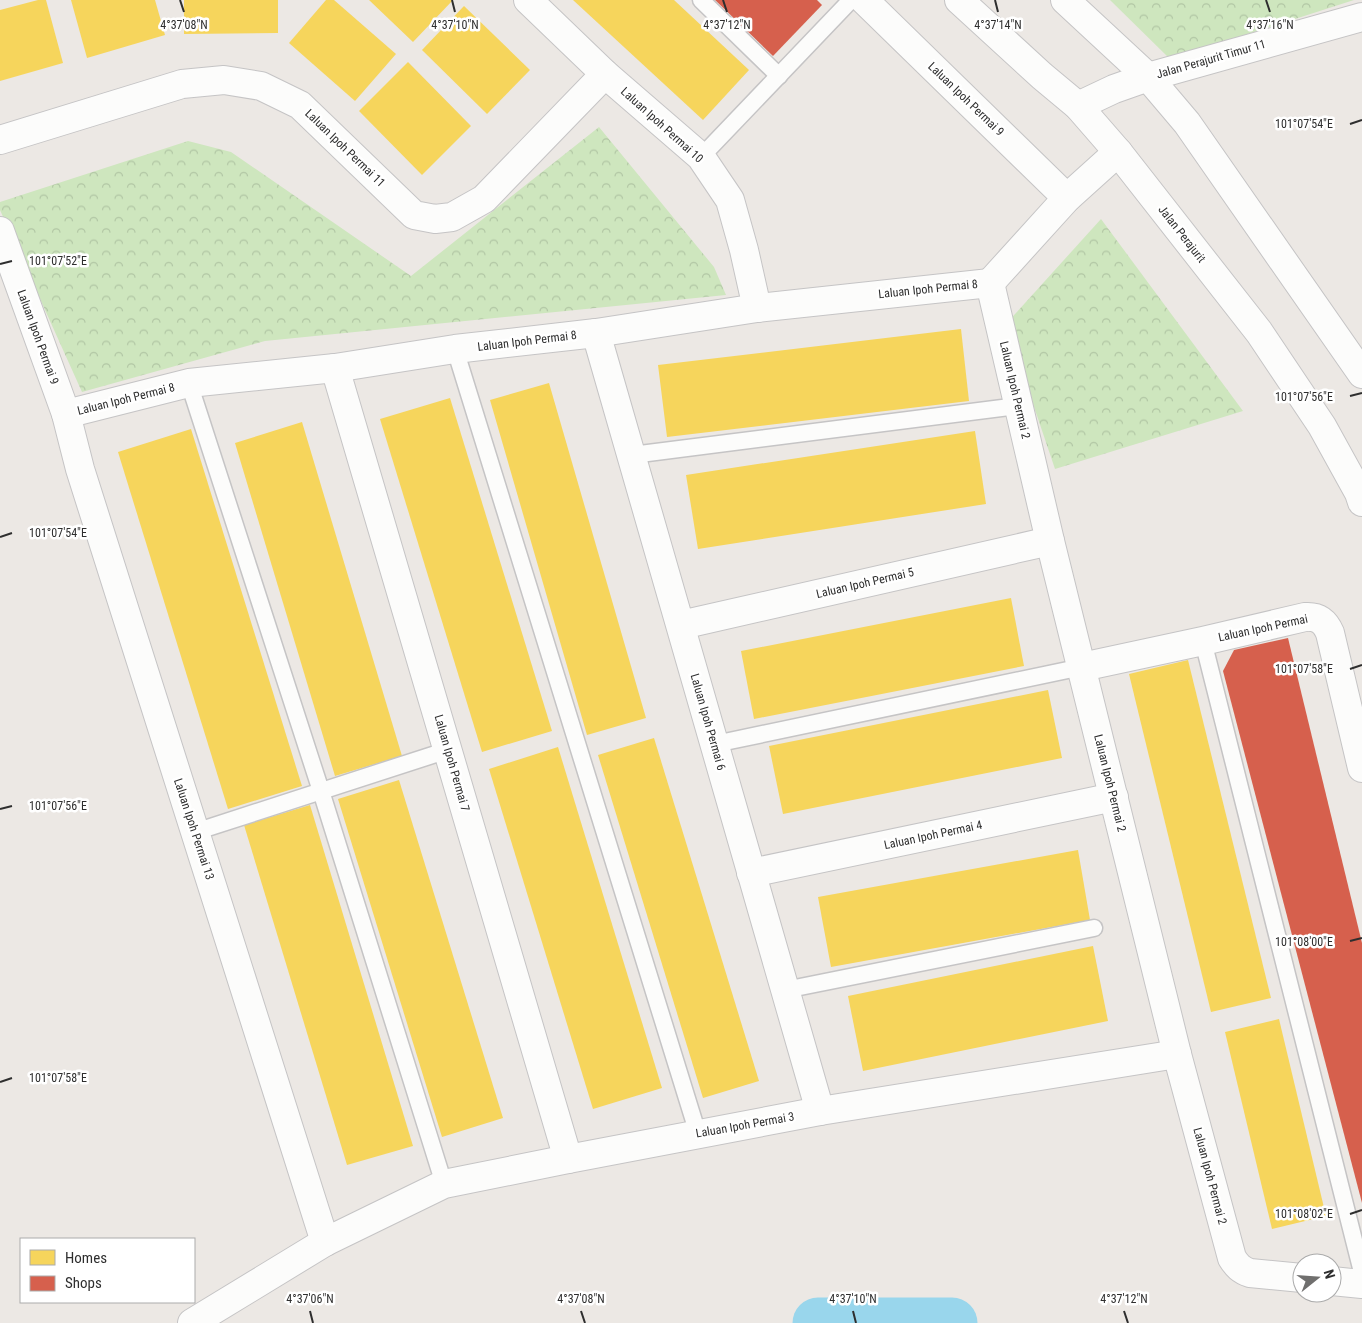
<svg xmlns="http://www.w3.org/2000/svg" width="1362" height="1323" font-family="'Roboto Condensed',sans-serif">
<style>
.park{fill:url(#park-crowns)}
.homes{fill:#f6d55c}
.shops{fill:#d6604d}
.lines{fill:none;stroke-linecap:round;stroke-linejoin:round}
.river{stroke:#99d6ec;stroke-width:51}
.lane-casing{stroke:#c5c4c5;stroke-width:19}
.street-casing{stroke:#c5c4c5;stroke-width:30}
.secondary-casing{stroke:#c5c4c5;stroke-width:30}
.lane{stroke:#fcfcfb;stroke-width:16}
.street{stroke:#fcfcfb;stroke-width:28}
.secondary{stroke:#fcfcfb;stroke-width:28}
.ticks{fill:none;stroke:#2e2e2e;stroke-width:2}
.labels{text-anchor:middle;stroke-width:5;stroke-linejoin:round;paint-order:stroke}
.street-label{font-size:12px;fill:#2e2e2e;stroke:#fff}
.ticks-label{font-size:12px;text-anchor:middle;fill:#2e2e2e;stroke:#fff;stroke-width:5;stroke-linejoin:round;paint-order:stroke}
</style>
<defs>
<pattern id="park-crowns" width="20" height="18" patternUnits="userSpaceOnUse" patternTransform="scale(1.25)"><rect width="20" height="18" fill="#cee6be"/><path d="M2 6a3 3 0 1 1 6 0M12 15a3 3 0 1 1 6 0" fill="none" stroke="#b1c6a4"/></pattern>
</defs>
<rect width="100%" height="100%" fill="#ece8e4"/>
<g class="park">
<path d="M1110,0H1354L1170,59Z"/>
<path d="M599,127L714,267L726,295L265,341L82,392L0,210V202L188,141L231,152L411,276Z"/>
<path d="M1101,219L1243,411L1055,469L1006,324Z"/>
</g>
<g class="homes">
<path d="M38,0H46L63,63L0,81V10Z"/>
<path d="M71,0H155L165,35L87,58Z"/>
<path d="M184,0H278V33L184,34Z"/>
<path d="M326,0H334L396,54L355,101L289,43Z"/>
<path d="M369,0H453L413,42Z"/>
<path d="M573,0H674L749,70L703,120Z"/>
<path d="M464,6L530,70L487,114L422,50Z"/>
<path d="M408,62L471,126L422,175L359,111Z"/>
<path d="M961,329L969,401L667,437L658,365Z"/>
<path d="M549,383L646,718L587,735L490,400Z"/>
<path d="M450,398L552,731L482,752L380,419Z"/>
<path d="M302,422L402,756L335,776L235,443Z"/>
<path d="M191,429L302,786L228,809L118,452Z"/>
<path d="M975,431L986,504L698,549L686,475Z"/>
<path d="M1011,598L1024,666L754,719L741,651Z"/>
<path d="M1188,660L1271,998L1211,1012L1129,674Z"/>
<path d="M1048,690L1062,758L783,814L769,746Z"/>
<path d="M654,738L759,1081L703,1098L598,755Z"/>
<path d="M558,747L662,1088L593,1109L489,769Z"/>
<path d="M399,780L503,1118L442,1137L338,799Z"/>
<path d="M310,805L413,1146L347,1165L244,825Z"/>
<path d="M1078,850L1090,920L831,967L818,897Z"/>
<path d="M1093,946L1108,1021L863,1071L848,996Z"/>
<path d="M1279,1019L1326,1216L1272,1229L1225,1032Z"/>
</g>
<g class="shops">
<path d="M715,0H817L822,5L773,56Z"/>
<path d="M1288,638L1362,943V1203L1223,671L1234,650Z"/>
</g>
<g class="lines">
<path class="river" d="M818,1323H952"/>
<defs>
<g id="lane">
<path d="M701,0L779,76"/>
<path d="M701,157L851,0"/>
<path d="M455,349L698,1134"/>
<path d="M189,383L321,791L444,1184"/>
<path d="M632,455L1018,406"/>
<path d="M1203,641L1362,1272"/>
<path d="M715,744L1082,667"/>
<path d="M195,832L448,750"/>
<path d="M785,990L1094,928"/>
</g>
<g id="street">
<path d="M528,0L605,74L701,157L730,200L744,250L757,308"/>
<path d="M864,0L1067,198"/>
<path d="M1065,0L1148,77L1187,123L1362,374"/>
<path d="M1078,106L1114,89L1148,77L1362,17"/>
<path d="M0,140L182,84L224,80L261,86L300,105L414,215L435,219L452,217L484,199L605,74"/>
<path d="M0,231L66,414L80,469L325,1242"/>
<path d="M990,283L1050,541L1177,1054L1232,1258C1237,1266 1241,1270 1250,1273L1302,1278"/>
<path d="M990,283L1067,198L1118,152"/>
<path d="M596,333L820,1111"/>
<path d="M335,368L568,1159"/>
<path d="M66,414L189,383L335,368L455,349L596,333L757,308L990,283"/>
<path d="M681,625L1050,541"/>
<path d="M1082,667L1203,641L1305,617C1318,616 1325,621 1330,633L1362,768"/>
<path d="M751,873L1114,797"/>
<path d="M1332,1281L1362,1284"/>
<path d="M192,1323L325,1242L444,1184L568,1159L820,1111L1177,1054"/>
</g>
<path id="secondary" d="M959,0L1042,76L1078,106L1118,152L1259,332L1322,426L1359,493L1362,502"/>
</defs>
<use href="#lane" class="lane-casing"/>
<use href="#street" class="street-casing"/>
<use href="#secondary" class="secondary-casing"/>
<use href="#lane" class="lane"/>
<use href="#street" class="street"/>
<use href="#secondary" class="secondary"/>
</g>
<path class="ticks" d="M180,0L184,12M452,0L455,12M723,0L727,12M995,0L998,12M1266,0L1270,12M1350,124L1362,120M0,264L12,261M1350,396L1362,393M0,537L12,533M1350,669L1362,665M0,809L12,806M1350,941L1362,938M0,1082L12,1078M1350,1214L1362,1210M310,1311L313,1323M581,1311L585,1323M853,1311L856,1323M1124,1311L1128,1323"/>
<g class="labels">
<g class="street-label">
<text transform="translate(1211 59) rotate(-16)" y="4">Jalan Perajurit Timur 11</text>
<text transform="translate(966 99) rotate(44)" y="4">Laluan Ipoh Permai 9</text>
<text transform="translate(662 125) rotate(42)" y="4">Laluan Ipoh Permai 10</text>
<text transform="translate(345 148) rotate(44)" y="4">Laluan Ipoh Permai 11</text>
<text transform="translate(1182 234) rotate(52)" y="4">Jalan Perajurit</text>
<text transform="translate(928 289) rotate(-6)" y="4">Laluan Ipoh Permai 8</text>
<text transform="translate(38 337) rotate(70)" y="4">Laluan Ipoh Permai 9</text>
<text transform="translate(527 341) rotate(-7)" y="4">Laluan Ipoh Permai 8</text>
<text transform="translate(1015 390) rotate(77)" y="4">Laluan Ipoh Permai 2</text>
<text transform="translate(126 399) rotate(-14)" y="4">Laluan Ipoh Permai 8</text>
<text transform="translate(865 583) rotate(-13)" y="4">Laluan Ipoh Permai 5</text>
<text transform="translate(1263 628) rotate(-12)" y="4">Laluan Ipoh Permai</text>
<text transform="translate(708 722) rotate(74)" y="4">Laluan Ipoh Permai 6</text>
<text transform="translate(452 763) rotate(74)" y="4">Laluan Ipoh Permai 7</text>
<text transform="translate(1110 783) rotate(76)" y="4">Laluan Ipoh Permai 2</text>
<text transform="translate(194 829) rotate(72)" y="4">Laluan Ipoh Permai 13</text>
<text transform="translate(933 835) rotate(-12)" y="4">Laluan Ipoh Permai 4</text>
<text transform="translate(745 1125) rotate(-10)" y="4">Laluan Ipoh Permai 3</text>
<text transform="translate(1210 1176) rotate(75)" y="4">Laluan Ipoh Permai 2</text>
</g>
</g>
<g class="ticks-label">
<text x="184" y="29">4°37'08"N</text>
<text x="455" y="29">4°37'10"N</text>
<text x="727" y="29">4°37'12"N</text>
<text x="998" y="29">4°37'14"N</text>
<text x="1270" y="29">4°37'16"N</text>
<text x="1304" y="128">101°07'54"E</text>
<text x="58" y="265">101°07'52"E</text>
<text x="1304" y="401">101°07'56"E</text>
<text x="58" y="537">101°07'54"E</text>
<text x="1304" y="673">101°07'58"E</text>
<text x="58" y="810">101°07'56"E</text>
<text x="1304" y="946">101°08'00"E</text>
<text x="58" y="1082">101°07'58"E</text>
<text x="1304" y="1218">101°08'02"E</text>
<text x="310" y="1303">4°37'06"N</text>
<text x="581" y="1303">4°37'08"N</text>
<text x="853" y="1303">4°37'10"N</text>
<text x="1124" y="1303">4°37'12"N</text>
</g>
<rect x="20" y="1238" width="175" height="65" fill="#ffffff" stroke="#ababab"/>
<rect x="30" y="1250" width="25" height="15" fill="#f6d55c" stroke="#ababab"/>
<text x="65" y="1263" font-size="15" fill="#2e2e2e">Homes</text>
<rect x="30" y="1276" width="25" height="15" fill="#d6604d" stroke="#ababab"/>
<text x="65" y="1288" font-size="15" fill="#2e2e2e">Shops</text>
<g transform="translate(1317 1278) rotate(73)"><circle r="24" fill="#ffffff" stroke="#ababab"/>
<path d="M0-4L9 19L0 12L-9 19Z" fill="#706f6e"/>
<text y="-8" font-size="14" font-weight="bold" text-anchor="middle" fill="#2e2e2e">N</text>
</g>
</svg>
